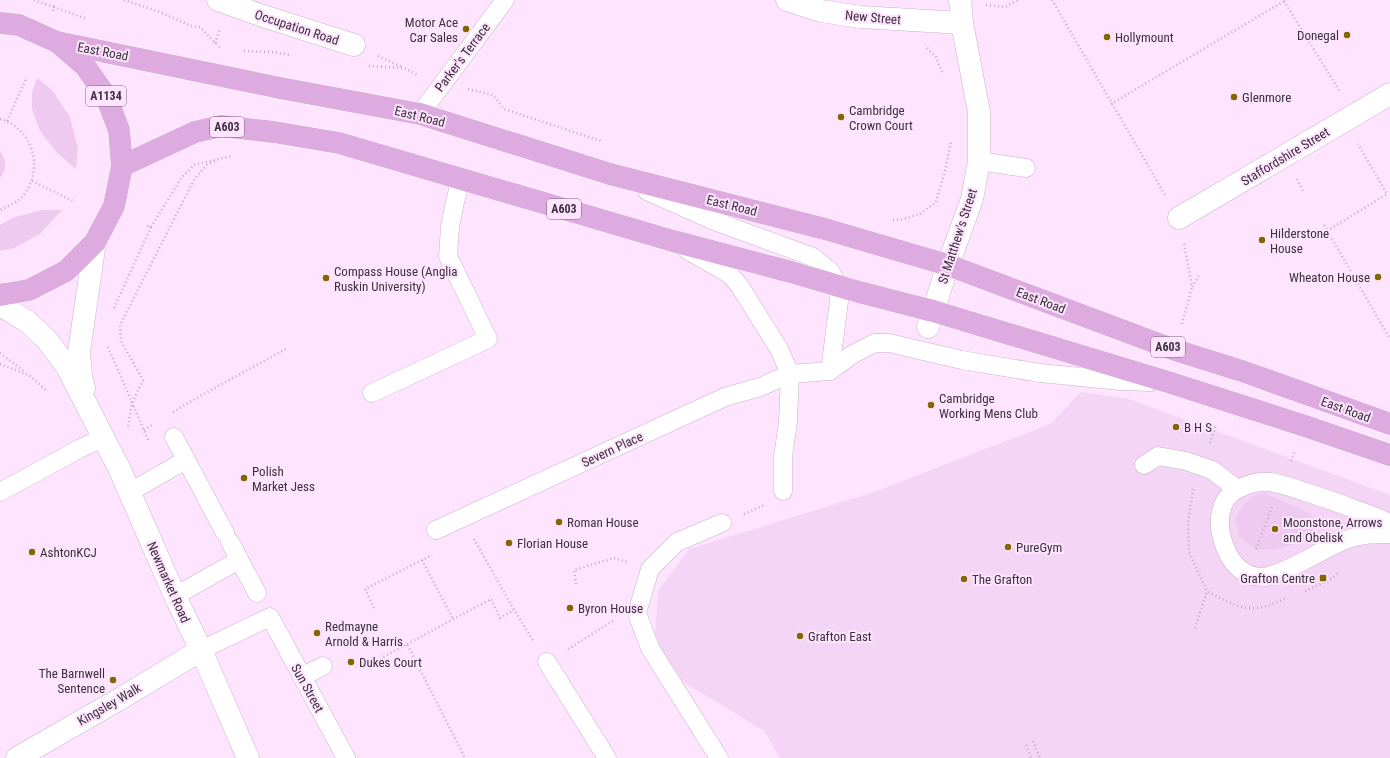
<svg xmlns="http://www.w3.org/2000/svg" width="1390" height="758" font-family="'Roboto Condensed',sans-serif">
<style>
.built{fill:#f4d5f5}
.green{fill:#efcaf0}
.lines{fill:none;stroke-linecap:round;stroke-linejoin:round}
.service-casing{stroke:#cab1ca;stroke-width:19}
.minor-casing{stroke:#cab1ca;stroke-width:23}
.tertiary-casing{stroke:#cab1ca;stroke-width:23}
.primary-casing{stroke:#fff;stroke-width:23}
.path{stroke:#c0acc1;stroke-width:2.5;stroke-dasharray:1 3;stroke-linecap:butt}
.service{stroke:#fff;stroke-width:18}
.minor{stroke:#fff;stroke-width:22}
.tertiary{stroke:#fff;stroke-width:22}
.primary{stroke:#ddabe0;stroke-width:22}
.poi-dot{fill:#836600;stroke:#fee4fe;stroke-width:1.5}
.labels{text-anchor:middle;stroke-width:4;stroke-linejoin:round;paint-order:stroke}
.shield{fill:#fee4fe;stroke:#766776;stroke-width:1}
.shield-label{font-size:12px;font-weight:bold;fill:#3b323c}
.street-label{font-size:13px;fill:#3b323c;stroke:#fee4fe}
.poi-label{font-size:13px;fill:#3b323c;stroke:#fee4fe;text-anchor:start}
</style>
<rect width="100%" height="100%" fill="#fee4fe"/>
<path class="built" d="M1081,392L1129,399L1390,495V758H780L764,731L672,675L655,634L658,591L689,549L874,492L1050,424Z"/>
<g class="green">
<path d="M37,78L52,90L70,117L78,149L76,169L57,153L40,131L32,109V93Z"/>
<path d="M0,151C7,160 7,169 0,178Z"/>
<path d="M42,210H62L40,234L12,249L0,251V225L15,217Z"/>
<path d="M1265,493L1311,514L1315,528L1311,536L1299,543L1277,549L1262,550L1256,549L1239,537L1235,521L1237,515L1242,506L1253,496Z"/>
</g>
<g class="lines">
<defs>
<g id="service">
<path d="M420,114L505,0"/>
<path d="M979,161L1026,168"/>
<path d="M647,191L712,220L813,257L831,272L837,284L839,301L830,371"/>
<path d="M687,250L729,274L739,285L779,349L790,374L788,422L783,457V491"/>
<path d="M372,393L488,339L448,256L450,227L455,202L461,178"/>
<path d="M174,437L225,533"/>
<path d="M1144,465L1158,456L1186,461L1212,470L1237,489"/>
<path d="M0,492L79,449L103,438"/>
<path d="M130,492L186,460"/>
<path d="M1390,524C1379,517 1366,513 1354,509C1338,503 1322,497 1305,492C1294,488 1282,484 1270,482C1256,480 1232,488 1225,501C1217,516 1219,532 1225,547C1232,566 1245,578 1266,577C1269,576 1274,574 1277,573C1302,565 1323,548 1348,539C1362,534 1375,534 1390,534"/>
<path d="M436,530L725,397L760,387L790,374L830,371L853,354L875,343H889L962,360L1040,373L1121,381L1151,382"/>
<path d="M230,542L257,593"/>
<path d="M175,596L239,560"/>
<path d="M201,650L270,617L346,758"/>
<path d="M547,662L607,758"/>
<path d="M302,677L323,666"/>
<path d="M719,758L650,648L637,613L650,569L677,542L722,523"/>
</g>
<g id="minor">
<path d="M218,0L263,16L354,45"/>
<path d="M787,0L821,11L861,17L962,23"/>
<path d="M1179,218L1390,94"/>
<path d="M928,327L948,265L972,199L979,161V112L962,23L960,0"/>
<path d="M17,758L118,700L201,650"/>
</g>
<g id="tertiary">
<path d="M0,305L28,322L47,340L67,367L119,468L175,596L201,650L248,758"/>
<path d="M84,388L81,376L79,352L95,242"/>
</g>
<g id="primary">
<path d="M0,23L19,25L57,42L85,66L106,96L119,130L122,166L114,206L95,242L66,271L29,290L0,295"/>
<path d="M57,42L280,88L420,114L610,174L825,229L948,265L1175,350L1242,371L1390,424"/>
<path d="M122,166L195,132L221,126L274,132L339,143L673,241L791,272L859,292L933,311L1168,382L1305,426L1390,455"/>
</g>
</defs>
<use href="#service" class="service-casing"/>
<use href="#minor" class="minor-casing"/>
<use href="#tertiary" class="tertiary-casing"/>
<use href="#primary" class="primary-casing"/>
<g class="path">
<path d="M34,0L54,7"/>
<path d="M124,0L160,12L191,26L200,27L215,43L220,47"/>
<path d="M1052,0L1165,195"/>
<path d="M1284,1L1340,92"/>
<path d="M986,5L1005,7L1018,0"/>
<path d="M53,11L54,7L87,19"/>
<path d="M215,43L220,29"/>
<path d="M927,48L936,57L942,72"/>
<path d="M244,51L272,52L291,55"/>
<path d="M378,56L402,67"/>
<path d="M369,66L404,68L418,75"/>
<path d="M468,89L493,95L504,109L601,141"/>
<path d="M1111,104L1286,0"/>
<path d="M0,119C32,128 44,166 25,193C19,202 9,206 0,210"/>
<path d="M7,121L26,79"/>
<path d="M1297,179L1304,193"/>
<path d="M32,181L73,201"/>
<path d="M893,220L904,219L920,214L936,202L945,171L951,142"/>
<path d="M1324,225L1390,339"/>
<path d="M151,227L182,177L194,165L232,156"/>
<path d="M1327,231L1387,194L1358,144"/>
<path d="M1184,244L1192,287L1199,276"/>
<path d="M114,308L151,227L145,225"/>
<path d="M1182,324L1192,287"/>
<path d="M108,347L149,442"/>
<path d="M0,353L25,372"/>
<path d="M0,364L29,375L47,391"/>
<path d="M173,412L200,396L286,349"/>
<path d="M128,426L132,403L143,380L121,341L120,325L195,178L208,164L215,161"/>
<path d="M144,430L152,425"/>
<path d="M1210,443L1216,425"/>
<path d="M1291,461L1295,451"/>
<path d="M1193,489L1188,522L1189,552L1207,591C1220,598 1236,608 1251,608C1264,609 1276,602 1287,598"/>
<path d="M744,514L764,505"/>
<path d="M474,539L514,610L534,642"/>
<path d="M1256,549L1272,507"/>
<path d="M422,560L453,619"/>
<path d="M576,584L574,570L614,558L627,562"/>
<path d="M1305,591L1332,579L1338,572"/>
<path d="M374,608L365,589L432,555"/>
<path d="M1195,628L1207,591"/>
<path d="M407,644L491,599L500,618L514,610"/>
<path d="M568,649L613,621"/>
<path d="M380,659L407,644L465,758"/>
<path d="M1033,741L1040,758"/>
<path d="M1026,745L1031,758"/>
</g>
<use href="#service" class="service"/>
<use href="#minor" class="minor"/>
<use href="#tertiary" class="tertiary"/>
<use href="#primary" class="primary"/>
</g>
<g class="poi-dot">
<circle cx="466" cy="29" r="4"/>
<circle cx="1347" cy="35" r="4"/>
<circle cx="1107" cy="37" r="4"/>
<circle cx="1234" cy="97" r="4"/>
<circle cx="841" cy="117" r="4"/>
<circle cx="1262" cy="240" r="4"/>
<circle cx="1378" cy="277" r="4"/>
<circle cx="326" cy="278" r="4"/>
<circle cx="931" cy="405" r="4"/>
<circle cx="1176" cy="427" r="4"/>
<circle cx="244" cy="478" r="4"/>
<circle cx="559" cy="522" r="4"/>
<circle cx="1275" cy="529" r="4"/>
<circle cx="509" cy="543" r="4"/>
<circle cx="1008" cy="547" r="4"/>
<circle cx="32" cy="552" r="4"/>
<rect x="1319" y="574" width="8" height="8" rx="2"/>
<circle cx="964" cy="579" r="4"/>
<circle cx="570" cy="608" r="4"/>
<circle cx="317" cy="633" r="4"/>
<circle cx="800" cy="636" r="4"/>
<circle cx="351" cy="662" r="4"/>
<circle cx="113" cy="680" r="4"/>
</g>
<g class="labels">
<g class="shield">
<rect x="86" y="86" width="40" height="20" rx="3"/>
<rect x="210" y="117" width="34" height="20" rx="3"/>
<rect x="547" y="199" width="34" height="20" rx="3"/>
<rect x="1151" y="337" width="34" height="20" rx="3"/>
</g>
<g class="shield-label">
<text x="106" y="100">A1134</text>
<text x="227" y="131">A603</text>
<text x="564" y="213">A603</text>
<text x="1168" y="351">A603</text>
</g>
<g class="street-label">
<text transform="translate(873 17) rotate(5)" y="5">New Street</text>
<text transform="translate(297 27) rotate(18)" y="5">Occupation Road</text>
<text transform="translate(103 51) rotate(11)" y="5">East Road</text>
<text transform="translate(462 57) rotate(-53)" y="5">Parker's Terrace</text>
<text transform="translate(420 116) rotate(14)" y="5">East Road</text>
<text transform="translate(1285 156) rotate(-31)" y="5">Staffordshire Street</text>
<text transform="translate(732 205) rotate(14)" y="5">East Road</text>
<text transform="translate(957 236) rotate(-72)" y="5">St Matthew's Street</text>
<text transform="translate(1041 300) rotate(21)" y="5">East Road</text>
<text transform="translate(1346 409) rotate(20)" y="5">East Road</text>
<text transform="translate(612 449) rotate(-25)" y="5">Severn Place</text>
<text transform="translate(169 582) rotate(66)" y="5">Newmarket Road</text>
<text transform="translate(308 688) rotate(61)" y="5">Sun Street</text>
<text transform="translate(109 704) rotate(-30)" y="5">Kingsley Walk</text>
</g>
<g class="poi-label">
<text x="458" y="27" text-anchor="end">Motor Ace<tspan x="458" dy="15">Car Sales</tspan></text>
<text x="1339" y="40" text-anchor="end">Donegal</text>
<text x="1115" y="42">Hollymount</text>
<text x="1242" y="102">Glenmore</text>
<text x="849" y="115">Cambridge<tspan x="849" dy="15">Crown Court</tspan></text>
<text x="1270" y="238">Hilderstone<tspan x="1270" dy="15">House</tspan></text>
<text x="334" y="276">Compass House (Anglia<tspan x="334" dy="15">Ruskin University)</tspan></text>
<text x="1370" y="282" text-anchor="end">Wheaton House</text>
<text x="939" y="403">Cambridge<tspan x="939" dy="15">Working Mens Club</tspan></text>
<text x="1184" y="432">B H S</text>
<text x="252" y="476">Polish<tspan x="252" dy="15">Market Jess</tspan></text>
<text x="567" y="527">Roman House</text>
<text x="1283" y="527">Moonstone, Arrows<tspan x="1283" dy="15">and Obelisk</tspan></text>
<text x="517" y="548">Florian House</text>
<text x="1016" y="552">PureGym</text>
<text x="40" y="557">AshtonKCJ</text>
<text x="1315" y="583" text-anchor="end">Grafton Centre</text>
<text x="972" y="584">The Grafton</text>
<text x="578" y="613">Byron House</text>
<text x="325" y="631">Redmayne<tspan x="325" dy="15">Arnold &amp; Harris</tspan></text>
<text x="808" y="641">Grafton East</text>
<text x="359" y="667">Dukes Court</text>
<text x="105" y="678" text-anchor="end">The Barnwell<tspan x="105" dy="15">Sentence</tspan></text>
</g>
</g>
</svg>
